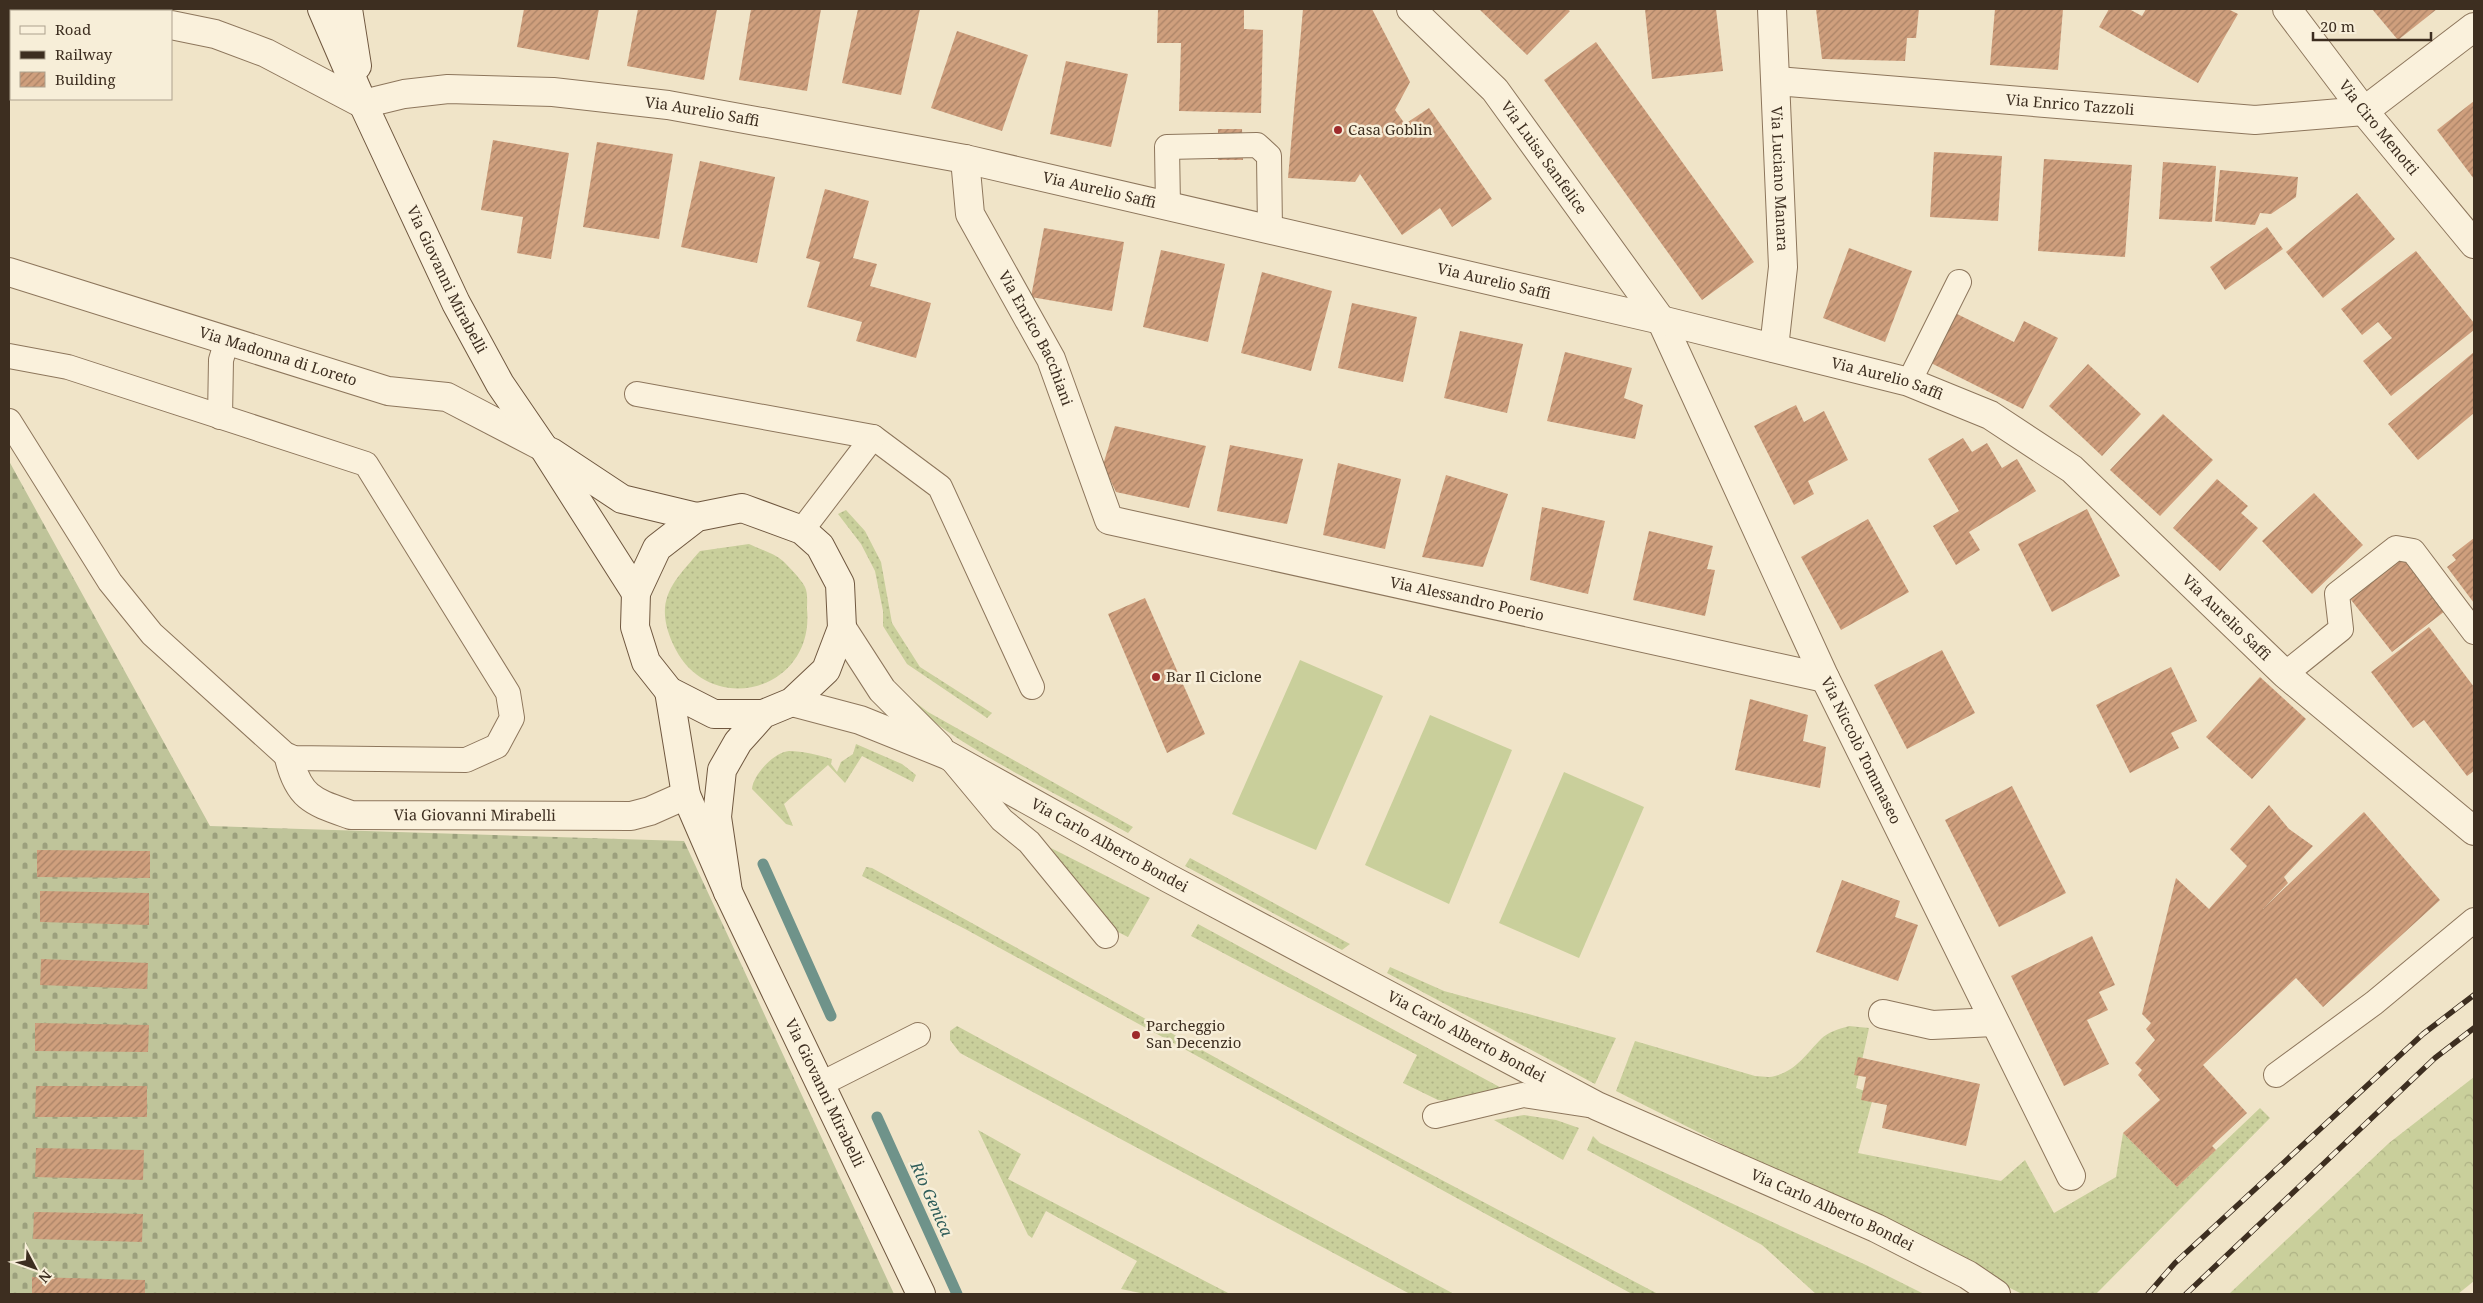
<svg xmlns="http://www.w3.org/2000/svg" width="2483" height="1303" font-family="'Noto Serif',serif">
<style>
.grass{fill:url(#grass-dots)}
.forest{fill:url(#forest-crowns)}
.cemetery{fill:url(#cemetery-stones)}
.pitch{fill:#c9cf9b}
.lines{fill:none;stroke-linecap:round;stroke-linejoin:round}
.stream{stroke:#6f938a;stroke-width:11}
.building{fill:url(#building-hatch)}
.lane-casing{stroke:#8d765c;stroke-width:26}
.street-casing{stroke:#8d765c;stroke-width:30}
.secondary-casing{stroke:#6f573f;stroke-width:30}
.lane{stroke:#faf1dc;stroke-width:24}
.street{stroke:#faf1dc;stroke-width:28}
.secondary{stroke:#faf1dc;stroke-width:28}
.rail-casing{stroke:#3d2e20;stroke-width:5.5}
.rail{stroke:#f7eed8;stroke-width:4;stroke-dasharray:11;stroke-linecap:butt}
.poi-dot{fill:#9e2a2b;stroke:#f7eed8;stroke-width:2}
.labels{text-anchor:middle;stroke-width:5;stroke-linejoin:round;paint-order:stroke}
.street-label{font-size:15px;fill:#3d2e20;stroke:#f7eed8}
.poi-label{font-size:15px;fill:#3d2e20;stroke:#f7eed8;text-anchor:start}
.water-label{font-size:16px;font-style:italic;fill:#2f5d5a;stroke:#f7eed8}
</style>
<defs>
<pattern id="grass-dots" width="8" height="8" patternUnits="userSpaceOnUse" patternTransform="scale(1.25)"><rect width="8" height="8" fill="#c9cf9b"/><path d="M2 2h.1M6 6h.1" fill="none" stroke="#aeb285" stroke-width="1.8" stroke-linecap="round"/></pattern>
<pattern id="forest-crowns" width="20" height="18" patternUnits="userSpaceOnUse" patternTransform="scale(1.25)"><rect width="20" height="18" fill="#c9cf9b"/><path d="M2 6a3 3 0 1 1 6 0M12 15a3 3 0 1 1 6 0" fill="none" stroke="#aeb285"/></pattern>
<pattern id="cemetery-stones" width="16" height="16" patternUnits="userSpaceOnUse" patternTransform="scale(1.25)"><rect width="16" height="16" fill="#bfc49a"/><path d="M2 7V4a2 2 0 0 1 4 0v3zM10 15v-3a2 2 0 0 1 4 0v3z" fill="#9ca07d"/></pattern>
<pattern id="building-hatch" width="6" height="6" patternUnits="userSpaceOnUse" patternTransform="scale(1.25)"><rect width="6" height="6" fill="#cf9f7d"/><path d="M-1 1l2-2M0 6l6-6M5 7l2-2" fill="none" stroke="#a98266"/></pattern>
</defs>
<rect width="100%" height="100%" fill="#f0e4c8"/>
<g class="grass">
<path d="M846,510L865,531L881,562L892,623L920,667L992,713L987,718L907,664L883,626V611L875,571L861,544L838,514Z"/>
<path d="M749,544C759,549 774,553 783,561C789,567 801,579 805,587C808,593 807,603 807,609C815,692 707,720 673,644C653,600 673,582 700,551Z"/>
<path d="M895,691L910,698L928,712L1133,827L1128,833C1050,790 961,750 895,691Z"/>
<path d="M856,744L902,764L916,775L913,782L862,756L845,783L828,765L784,804L793,826L786,824L752,789C753,775 774,752 789,751C803,751 818,755 832,759L831,764L837,772L841,762L853,754Z"/>
<path d="M1039,842L1150,898L1128,937L1104,925Z"/>
<path d="M1190,858L1350,944L1342,950L1185,866Z"/>
<path d="M866,867L872,868L1347,1130L1658,1294H1632L967,930L862,876Z"/>
<path d="M1198,924L1507,1091L1462,1102L1438,1100L1403,1083L1417,1055L1191,936Z"/>
<path d="M1390,967L1444,991L1616,1038L1595,1084L1387,973Z"/>
<path d="M957,1026L1454,1294H1410L960,1053L950,1040V1031Z"/>
<path d="M1849,1026L1869,1028L1856,1088L1874,1094L1858,1153L2001,1181L2025,1160L2054,1213L2116,1177L2123,1133L2177,1187L2260,1108L2270,1118L2096,1294H2022L1616,1091L1635,1041L1755,1076C1762,1076 1769,1078 1775,1076C1797,1070 1806,1054 1821,1039C1828,1032 1839,1029 1849,1026Z"/>
<path d="M1524,1115L1556,1120L1579,1128L1563,1160L1494,1120Z"/>
<path d="M978,1130L1021,1154L1008,1179L1230,1294H1145L1121,1289L1137,1261L1046,1211L1032,1238L1028,1235Z"/>
<path d="M1593,1136L1600,1143L1866,1265L1924,1294H1816L1762,1245L1587,1150Z"/>
</g>
<path class="forest" d="M2474,1077V1281L2458,1294H2229L2389,1143Z"/>
<path class="cemetery" d="M9,461L210,826L684,841L894,1294H9Z"/>
<g class="pitch">
<path d="M1300,660L1383,696L1316,850L1232,814Z"/>
<path d="M1430,715L1512,750L1449,904L1365,865Z"/>
<path d="M1564,772L1644,807L1579,958L1499,923Z"/>
</g>
<g class="lines">
<g class="stream">
<path d="M763,864L831,1016"/>
<path d="M877,1117L957,1294"/>
</g>
</g>
<g class="building">
<path d="M524,9H599L589,60L517,47Z"/>
<path d="M638,9H717L704,80L627,66Z"/>
<path d="M751,9H821L807,91L739,80Z"/>
<path d="M858,9H920L901,95L842,83Z"/>
<path d="M1158,9H1244V29L1263,30L1261,113L1179,111L1181,43H1157Z"/>
<path d="M1303,9H1372L1410,82L1395,110L1405,124L1429,108L1492,199L1452,227L1440,208L1402,235L1360,174L1355,182L1288,178Z"/>
<path d="M1479,9H1567L1570,11L1527,55Z"/>
<path d="M1645,9H1716L1723,71L1652,79Z"/>
<path d="M1816,9H1919L1916,38H1907L1905,61L1822,59Z"/>
<path d="M1995,9H2063L2058,70L1990,65Z"/>
<path d="M2109,9H2129L2142,16L2146,9H2228L2238,14L2198,83L2099,27Z"/>
<path d="M2372,9H2437L2398,40Z"/>
<path d="M957,31L1028,55L1002,131L931,108Z"/>
<path d="M1596,42L1754,262L1702,300L1544,80Z"/>
<path d="M1066,61L1128,74L1111,147L1050,134Z"/>
<path d="M2474,101V179L2437,130Z"/>
<path d="M1218,129H1242L1243,160H1218Z"/>
<path d="M493,140L569,153L551,259L517,253L523,217L481,210Z"/>
<path d="M597,142L673,154L659,239L583,227Z"/>
<path d="M1934,152L2002,156L1998,221L1930,217Z"/>
<path d="M2044,159L2132,165L2125,257L2038,251Z"/>
<path d="M700,161L775,177L757,263L681,247Z"/>
<path d="M2163,162L2216,166L2212,222L2159,219Z"/>
<path d="M2220,170L2298,177L2296,197L2271,214L2260,213L2255,225L2215,221Z"/>
<path d="M825,189L869,201L853,258L877,264L870,286L931,303L916,358L856,341L862,322L807,307L820,262L806,258Z"/>
<path d="M2357,193L2395,239L2323,298L2286,252Z"/>
<path d="M2267,227L2283,249L2225,290L2210,267Z"/>
<path d="M1044,228L1124,242L1112,311L1031,297Z"/>
<path d="M1849,248L1912,271L1885,342L1823,318Z"/>
<path d="M1161,250L1225,264L1208,342L1143,327Z"/>
<path d="M2416,251L2474,323V330L2391,396L2363,361L2392,338L2378,322L2362,335L2341,309Z"/>
<path d="M1262,272L1332,291L1311,371L1241,353Z"/>
<path d="M1352,303L1417,317L1403,382L1338,368Z"/>
<path d="M1953,312L2014,342L2024,321L2058,338L2023,409L1929,362Z"/>
<path d="M1460,331L1523,344L1507,413L1444,398Z"/>
<path d="M1565,352L1632,368L1624,398L1643,405L1635,439L1547,421Z"/>
<path d="M2474,352V413L2418,460L2388,424Z"/>
<path d="M2088,364L2141,414L2102,456L2049,406Z"/>
<path d="M1796,405L1804,422L1824,411L1848,460L1808,481L1814,494L1794,505L1754,426Z"/>
<path d="M2163,414L2213,460L2160,516L2110,470Z"/>
<path d="M1115,426L1206,446L1189,508L1116,492L1103,465Z"/>
<path d="M1963,438L1972,452L1987,443L2002,468L2017,459L2036,491L1969,532L1980,550L1956,565L1933,526L1959,511L1928,459Z"/>
<path d="M1230,445L1303,459L1287,524L1217,511Z"/>
<path d="M1338,463L1401,479L1385,549L1323,535Z"/>
<path d="M1446,475L1508,494L1483,567L1422,557Z"/>
<path d="M2217,479L2248,506L2241,513L2258,528L2220,571L2173,528Z"/>
<path d="M2314,493L2363,545L2312,594L2262,541Z"/>
<path d="M1542,507L1605,521L1588,594L1530,580Z"/>
<path d="M2087,509L2120,576L2052,612L2018,544Z"/>
<path d="M1868,519L1909,592L1841,630L1801,557Z"/>
<path d="M1649,531L1713,546L1707,569L1715,570L1705,616L1633,600Z"/>
<path d="M2474,538V603L2447,567L2456,560L2452,555Z"/>
<path d="M2402,555L2445,611L2392,652L2348,596Z"/>
<path d="M1145,598L1205,734L1167,753L1108,614Z"/>
<path d="M2429,627L2474,687V771L2467,776L2424,720L2413,728L2371,672Z"/>
<path d="M1942,650L1975,713L1907,749L1874,685Z"/>
<path d="M2171,667L2197,721L2171,733L2179,748L2130,773L2096,705Z"/>
<path d="M2260,677L2306,719L2252,779L2206,737Z"/>
<path d="M1750,699L1808,715L1803,741L1826,747L1820,788L1735,770Z"/>
<path d="M2012,786L2066,893L1999,927L1945,820Z"/>
<path d="M2269,805L2289,829L2313,846L2284,877L2288,883L2263,909L2364,812L2440,900L2323,1007L2296,978L2203,1065L2247,1113L2212,1146L2216,1150L2177,1187L2123,1133L2160,1100L2138,1075L2142,1070L2135,1063L2155,1040L2146,1029L2151,1023L2142,1014L2176,878L2209,909L2247,866L2230,849Z"/>
<path d="M37,850L150,851V878L37,877Z"/>
<path d="M1842,880L1900,901L1895,917L1918,925L1898,981L1816,952Z"/>
<path d="M40,891L149,893V925L40,922Z"/>
<path d="M2092,936L2115,985L2099,992L2108,1010L2087,1020L2109,1064L2064,1086L2011,976Z"/>
<path d="M41,959L148,963L147,989L40,985Z"/>
<path d="M35,1023L149,1025L148,1052L35,1051Z"/>
<path d="M1858,1057L1980,1084L1966,1146L1882,1128L1887,1105L1861,1100L1866,1077L1854,1075Z"/>
<path d="M36,1086H147V1117H35Z"/>
<path d="M36,1148L144,1150L143,1180L35,1177Z"/>
<path d="M34,1212L143,1214L142,1242L33,1239Z"/>
<path d="M32,1277L145,1280V1294H32Z"/>
</g>
<g class="lines">
<defs>
<g id="lane">
<path d="M1168,206L1167,147L1257,145L1269,156L1270,230"/>
<path d="M9,356L68,367L366,464L508,693L512,718L497,746L466,760L289,758L152,634L110,582L9,421"/>
<path d="M1909,382L1959,282"/>
<path d="M637,394L873,437L940,487L1032,687"/>
<path d="M220,417L221,360L227,340"/>
<path d="M802,530L873,437"/>
<path d="M2285,674L2341,629L2337,594L2396,548L2413,551L2474,632"/>
<path d="M952,760L1002,820L1029,842L1106,936"/>
<path d="M2276,1075L2374,1003L2474,920"/>
<path d="M821,1084L918,1035"/>
<path d="M1435,1116L1523,1095L1588,1105"/>
</g>
<g id="street">
<path d="M90,9L103,11"/>
<path id="s1" d="M1411,9L1495,90L1661,320L1825,678L2071,1176"/>
<path id="s2" d="M1772,9L1783,267L1774,348"/>
<path id="s3" d="M2287,9L2364,111L2474,244"/>
<path id="s4" d="M171,25L215,34L266,53L363,104L404,94L448,89L553,92L668,105L965,159L1661,320L1909,382L1990,415L2072,469L2285,674L2474,831"/>
<path id="s5" d="M1776,81L2255,120L2364,111L2474,27"/>
<path id="s6" d="M965,159L970,214L1051,359L1109,520L1825,678"/>
<path id="s7" d="M9,272L388,391L447,397L543,447"/>
<path d="M842,628L882,690L939,747"/>
<path id="s8" d="M792,702L860,720L947,755L1168,878L1597,1106L1876,1228L1968,1275L1996,1294"/>
<path id="s9" d="M289,758C299,799 314,802 351,815L631,816L650,811L686,795"/>
<path d="M1883,1014L1932,1025L1994,1022"/>
</g>
<g id="secondary">
<path id="s10" d="M322,9L363,104L456,303L500,384L543,447L636,593"/>
<path d="M348,9L357,66"/>
<path d="M551,452L622,499L697,517"/>
<path id="s11" d="M669,691L686,795L728,892L921,1294"/>
<path d="M728,892L717,817L722,770L738,742L763,714L792,702L826,670L842,628L840,584L820,546L802,530L742,508L697,517L657,548L636,593L635,627L646,662L669,691L714,714H763"/>
</g>
</defs>
<use href="#lane" class="lane-casing"/>
<use href="#street" class="street-casing"/>
<use href="#secondary" class="secondary-casing"/>
<use href="#lane" class="lane"/>
<use href="#street" class="street"/>
<use href="#secondary" class="secondary"/>
<defs>
<g id="rail">
<path d="M2148,1294L2175,1263L2423,1034L2474,995"/>
<path d="M2186,1294L2435,1058L2474,1028"/>
</g>
</defs>
<use href="#rail" class="rail-casing"/>
<use href="#rail" class="rail"/>
</g>
<g class="poi-dot">
<circle cx="1338" cy="130" r="5"/>
<circle cx="1156" cy="677" r="5"/>
<circle cx="1136" cy="1035" r="5"/>
</g>
<g class="labels">
<g class="street-label">
<text dy="5" stroke="none"><textPath href="#s5" startOffset="295">Via Enrico Tazzoli</textPath></text>
<text dy="5" stroke="none"><textPath href="#s4" startOffset="551">Via Aurelio Saffi</textPath></text>
<text dy="5" stroke="none"><textPath href="#s3" startOffset="150">Via Ciro Menotti</textPath></text>
<text dy="5" stroke="none"><textPath href="#s1" startOffset="200">Via Luisa Sanfelice</textPath></text>
<text dy="5" stroke="none"><textPath href="#s2" startOffset="170">Via Luciano Manara</textPath></text>
<text dy="5" stroke="none"><textPath href="#s4" startOffset="956">Via Aurelio Saffi</textPath></text>
<text dy="5" stroke="none"><textPath href="#s10" startOffset="298">Via Giovanni Mirabelli</textPath></text>
<text dy="5" stroke="none"><textPath href="#s4" startOffset="1361">Via Aurelio Saffi</textPath></text>
<text dy="5" stroke="none"><textPath href="#s6" startOffset="196">Via Enrico Bacchiani</textPath></text>
<text dy="5" stroke="none"><textPath href="#s7" startOffset="282">Via Madonna di Loreto</textPath></text>
<text dy="5" stroke="none"><textPath href="#s4" startOffset="1766">Via Aurelio Saffi</textPath></text>
<text dy="5" stroke="none"><textPath href="#s6" startOffset="759">Via Alessandro Poerio</textPath></text>
<text dy="5" stroke="none"><textPath href="#s4" startOffset="2188">Via Aurelio Saffi</textPath></text>
<text dy="5" stroke="none"><textPath href="#s1" startOffset="875">Via Niccolò Tommaseo</textPath></text>
<text dy="5" stroke="none"><textPath href="#s9" startOffset="214">Via Giovanni Mirabelli</textPath></text>
<text dy="5" stroke="none"><textPath href="#s8" startOffset="350">Via Carlo Alberto Bondei</textPath></text>
<text dy="5" stroke="none"><textPath href="#s8" startOffset="755">Via Carlo Alberto Bondei</textPath></text>
<text dy="5" stroke="none"><textPath href="#s11" startOffset="434">Via Giovanni Mirabelli</textPath></text>
<text dy="5" stroke="none"><textPath href="#s8" startOffset="1160">Via Carlo Alberto Bondei</textPath></text>
</g>
<g class="poi-label">
<text x="1348" y="135">Casa Goblin</text>
<text x="1166" y="682">Bar Il Ciclone</text>
<text x="1146" y="1031">Parcheggio<tspan x="1146" dy="17">San Decenzio</tspan></text>
</g>
<g class="water-label">
<text transform="translate(932 1199) rotate(66)" y="6">Rio Genica</text>
</g>
</g>
<rect width="2483" height="1303" fill="none" stroke="#3d2e20" stroke-width="20"/>
<rect x="10" y="10" width="162" height="90" fill="#f7eed8" stroke="#ada18e"/>
<rect x="20" y="26" width="25" height="8" fill="#faf1dc" stroke="#ada18e"/>
<text x="55" y="35" font-size="15" fill="#3d2e20">Road</text>
<rect x="20" y="51" width="25" height="8" fill="#3d2e20" stroke="#ada18e"/>
<text x="55" y="60" font-size="15" fill="#3d2e20">Railway</text>
<rect x="20" y="72" width="25" height="15" fill="url(#building-hatch)" stroke="#ada18e"/>
<text x="55" y="85" font-size="15" fill="#3d2e20">Building</text>
<g transform="translate(35 1268) rotate(131)" stroke="#f7eed8" stroke-width="4" paint-order="stroke">
<path d="M0-4L9 19L0 12L-9 19Z" fill="#3d2e20"/>
<text y="-8" font-size="14" font-weight="bold" text-anchor="middle" fill="#3d2e20">N</text>
</g>
<path d="M2313 32v8h118v-8" fill="none" stroke="#3d2e20" stroke-width="2.5"/>
<text x="2320" y="32" font-size="15" fill="#3d2e20" stroke="#f7eed8" stroke-width="4" paint-order="stroke">20 m</text>
</svg>
